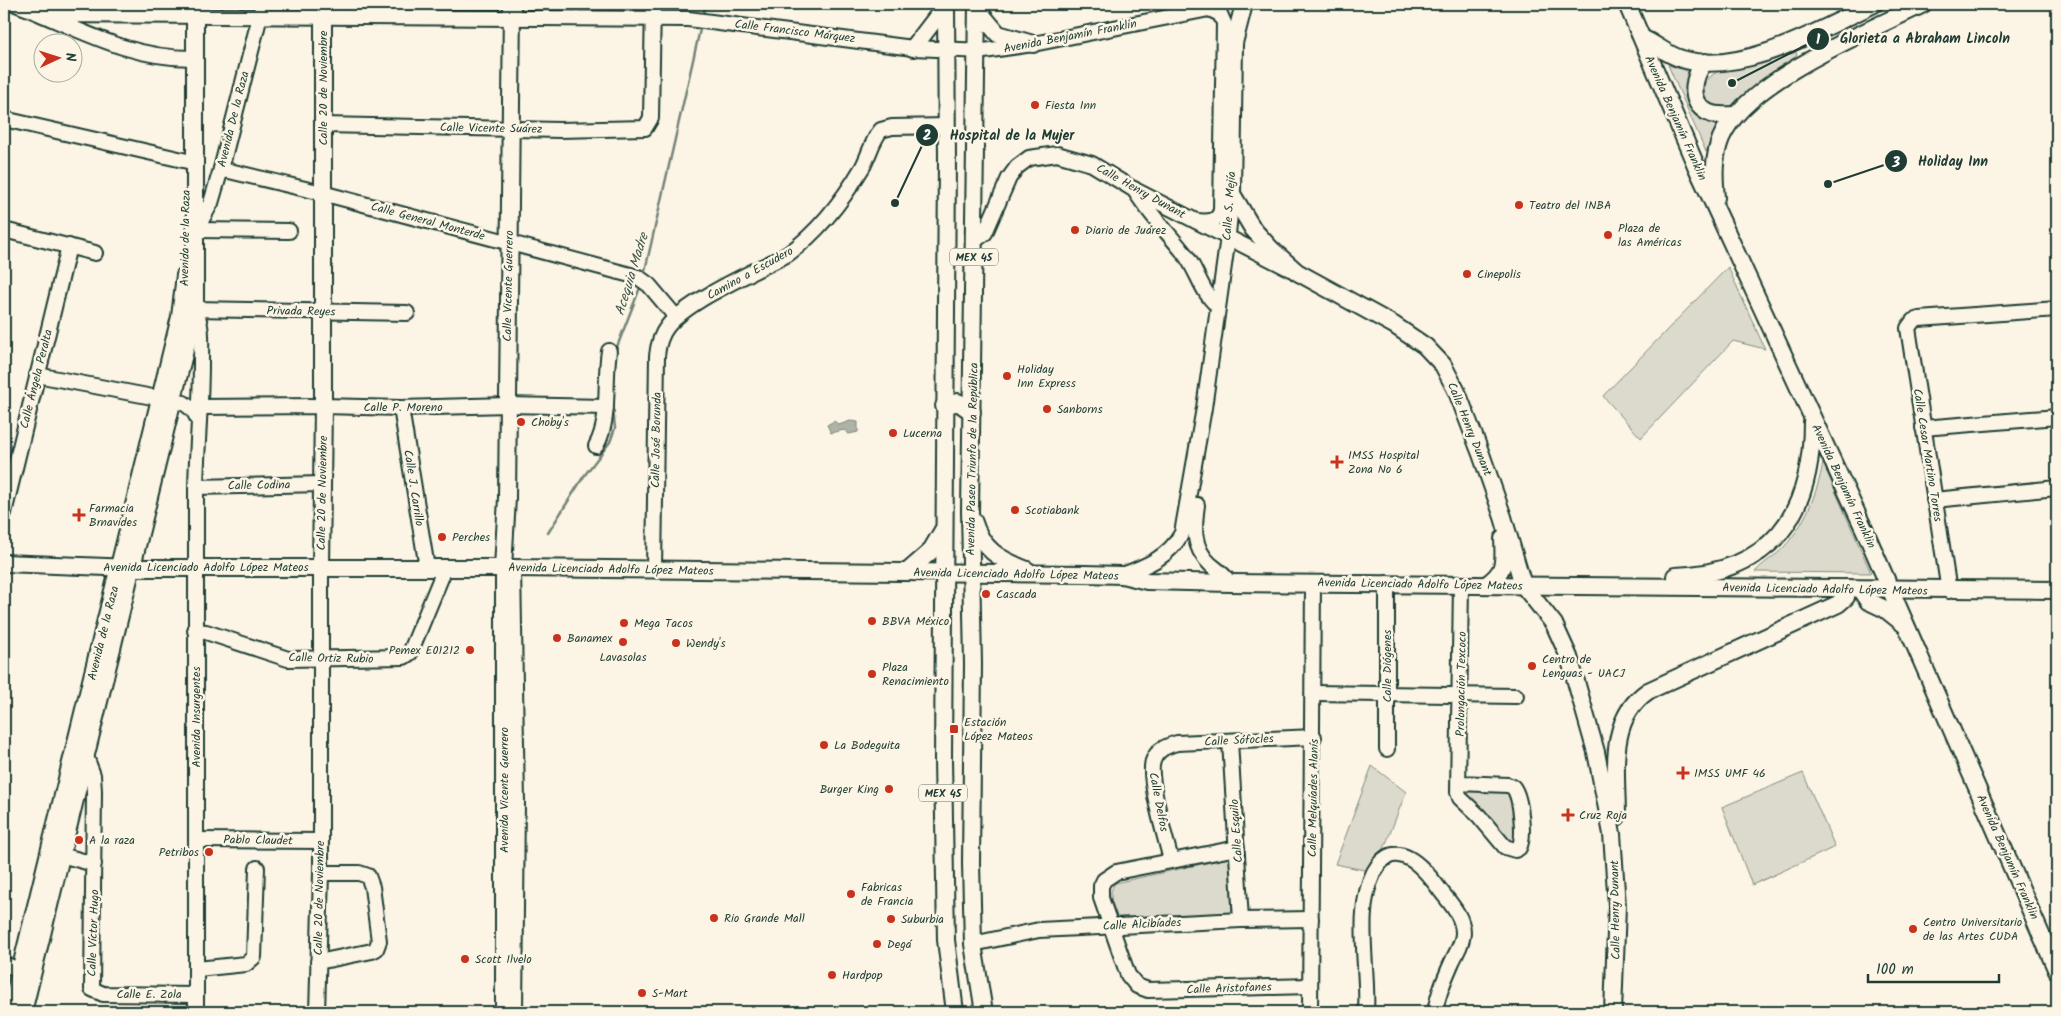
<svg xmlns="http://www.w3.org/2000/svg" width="2061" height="1016" font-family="Kalam,sans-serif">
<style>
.green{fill:#dcdacc;stroke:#7e8c80}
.water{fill:#aeb3a7;stroke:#758479}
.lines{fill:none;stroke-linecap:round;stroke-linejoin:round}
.stream{stroke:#758479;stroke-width:2.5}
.minor-casing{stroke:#1f3d34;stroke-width:18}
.major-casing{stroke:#1f3d34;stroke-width:20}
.minor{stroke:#fcf5e5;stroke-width:14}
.major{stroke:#fcf5e5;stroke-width:16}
.poi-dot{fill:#c8321e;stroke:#fcf5e5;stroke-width:2}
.labels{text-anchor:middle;stroke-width:5;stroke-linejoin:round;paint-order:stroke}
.shield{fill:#fcf5e5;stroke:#617469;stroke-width:1}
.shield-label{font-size:11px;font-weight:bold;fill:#1f3d34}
.street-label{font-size:12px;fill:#1f3d34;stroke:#fcf5e5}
.poi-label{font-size:12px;fill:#1f3d34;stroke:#fcf5e5;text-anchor:start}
.water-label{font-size:14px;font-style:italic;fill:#435a51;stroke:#fcf5e5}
.leader{fill:none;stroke:#1f3d34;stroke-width:2}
.callout-dot{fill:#1f3d34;stroke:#fcf5e5;stroke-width:2}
.mark-label{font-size:15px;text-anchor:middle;font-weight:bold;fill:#fff}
.callout-label{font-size:14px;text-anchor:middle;font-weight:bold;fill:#1f3d34;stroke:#fcf5e5;stroke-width:5;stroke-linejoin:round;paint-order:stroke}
</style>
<rect width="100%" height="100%" fill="#fcf5e5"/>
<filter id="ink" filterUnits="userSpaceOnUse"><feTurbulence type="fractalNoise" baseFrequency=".02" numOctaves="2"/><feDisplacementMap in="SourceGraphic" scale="10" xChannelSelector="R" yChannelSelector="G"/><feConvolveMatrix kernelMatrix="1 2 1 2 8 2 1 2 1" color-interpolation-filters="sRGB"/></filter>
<g filter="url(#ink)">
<g class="green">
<path d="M1796,52L1797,56L1776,69L1733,106L1718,110L1706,102L1703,86L1712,75L1719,71L1762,64Z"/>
<path d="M1668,65L1691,72C1686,102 1686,113 1716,126L1706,152Z"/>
<path d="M1728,267L1765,349L1733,341L1641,438L1603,396Z"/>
<path d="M1823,463L1871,573L1755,572C1761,564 1776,556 1784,547C1805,524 1817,494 1823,463Z"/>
<path d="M1372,766L1406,792L1382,854L1369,871L1335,864Z"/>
<path d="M1803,773L1835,847L1752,885L1722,807Z"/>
<path d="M1469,790H1507L1511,795L1519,841L1516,844C1498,839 1483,809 1468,796Z"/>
<path d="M1229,858L1232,914L1117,917C1113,905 1107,894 1115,883Z"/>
</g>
<path class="water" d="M834,421L839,425L850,421L858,422V432L849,434L844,430L831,433L827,425Z"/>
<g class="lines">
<g class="stream">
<path d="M702,17L706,4"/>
<path d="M644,275L701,25"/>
<path d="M615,352L641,285"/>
<path d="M548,533L584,476L610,442L615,428L612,399"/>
</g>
<defs>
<g id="minor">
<path d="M16,4C76,27 127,59 194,58"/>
<path d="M397,4V17"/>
<path d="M44,15L688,19L913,48L984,51L1033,44L1209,9L1220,4"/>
<path d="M4,119L196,163"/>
<path d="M323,125L560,130L645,128L651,118L653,4"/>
<path d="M221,169L322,193L638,277L649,285L676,317"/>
<path d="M1134,189C1148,213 1167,231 1184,253C1197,269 1201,292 1217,305"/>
<path d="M1196,221C1207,222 1218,223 1221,210L1224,23L1220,14L1209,9"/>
<path d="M4,230L95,253"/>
<path d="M196,230L211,203L221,169L263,4"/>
<path d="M196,230L289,231"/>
<path d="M974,241L985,233L1009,178L1017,167L1029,158L1057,154L1092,164L1133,189L1290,269"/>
<path d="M37,375L184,403L193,410L199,421"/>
<path d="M201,407L323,406L401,408L507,405L606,407"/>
<path d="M401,408L427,568"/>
<path d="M1923,428L2057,417"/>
<path d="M596,446C611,420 604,381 609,351"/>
<path d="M196,487L322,484"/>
<path d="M1934,500L2057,488"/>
<path d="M1197,505C1194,527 1192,547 1210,564C1218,571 1223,573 1230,583"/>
<path d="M4,513L69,246"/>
<path d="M503,568V1012"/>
<path d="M513,568L517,803L515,1012"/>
<path d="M654,570L657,356C658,345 660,336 667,327C688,300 756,271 788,254C818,232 843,200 862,168C869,156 872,140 881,130L892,127L947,126"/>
<path d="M1122,575C1147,566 1169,557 1182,533L1204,408L1227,244L1232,194"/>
<path d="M1387,583V749"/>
<path d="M1949,591L1908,328L1913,321L1919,319L2057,309"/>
<path d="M195,631L206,632L288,659L404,657L410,653L445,568"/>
<path d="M1314,693L1516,696"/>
<path d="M1230,741L1241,920"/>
<path d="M85,754L93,775L94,791L92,989L103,994L196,995"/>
<path d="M1459,783L1508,785L1513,787C1521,797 1525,837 1519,848L1515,850L1505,847L1479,816L1460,798L1458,792L1461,584"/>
<path d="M197,840L320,841"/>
<path d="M1237,848L1116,872L1104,880L1101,886V898L1128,975L1137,986L1148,990L1310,986"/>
<path d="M61,855L94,864"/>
<path d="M1171,860C1166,840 1147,777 1153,761C1157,749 1167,746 1177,743L1314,737"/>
<path d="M973,944L1039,930L1241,920L1311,919"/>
<path d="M318,962L372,951L376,949L379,941L372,887L368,876L359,873H321"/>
<path d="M4,964L29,974"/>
<path d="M197,969L246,964L254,957L257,868"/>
<path d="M196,1012V487C197,445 201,404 201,362C201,343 203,326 195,309L407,313"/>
<path d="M317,1012L321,873V568"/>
<path d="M1310,1012L1313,583"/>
<path d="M1366,1012C1369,970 1354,911 1374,872C1395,833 1425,869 1440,890C1450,903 1463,916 1463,933C1463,943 1456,953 1452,962C1445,978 1438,994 1435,1012"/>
</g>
<g id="major">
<path d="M946,4L947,161L943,759L946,940L955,1012"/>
<path d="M977,4L970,511L973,664L971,863L973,944L984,1012"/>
<path d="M1244,4L1234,43L1232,194L1253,229L1271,249L1297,272L1394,325L1425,346L1443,365L1457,392L1481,454L1503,517L1523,585L1554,624L1569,657L1596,752L1612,834L1617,906L1613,1012"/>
<path d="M1627,4L1697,168L1865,531L2057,971"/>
<path d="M977,9L998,34L1033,44"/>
<path d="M1642,38C1656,44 1667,55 1682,59C1741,77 1823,28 1874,4"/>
<path d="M913,48L936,18L946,9"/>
<path d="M1705,62C1693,76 1688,101 1707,112C1716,117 1725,115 1735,115"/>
<path d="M1716,198C1714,177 1713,158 1721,138C1746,80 1867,32 1923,4"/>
<path d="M944,406L958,402L972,412"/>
<path d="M973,520C982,550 999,559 1027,570"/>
<path d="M4,563L132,568H513L1085,574L1122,575L1147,581L1230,583L2057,590"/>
<path d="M321,568L323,406V4"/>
<path d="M503,568L507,498L512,4"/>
<path d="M907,572L930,552L943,530"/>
<path d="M1675,576C1772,573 1812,515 1812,422"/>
<path d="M1486,585C1506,571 1504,562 1503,539"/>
<path d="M1860,589L1868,601L1885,609L1905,625"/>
<path d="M1617,817C1617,772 1607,719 1648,691L1838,604L1846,597L1847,588"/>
<path d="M10,1012L180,317L185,275"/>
<path d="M23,1012L195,309V4"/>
</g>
</defs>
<use href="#minor" class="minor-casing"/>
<use href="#major" class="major-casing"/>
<use href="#minor" class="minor"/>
<use href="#major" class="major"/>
</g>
</g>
<g class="poi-dot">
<circle cx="1035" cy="105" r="5"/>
<circle cx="1519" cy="205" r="5"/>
<circle cx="1075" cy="230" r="5"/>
<circle cx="1608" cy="235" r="5"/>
<circle cx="1467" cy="274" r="5"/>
<circle cx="1007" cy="376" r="5"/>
<circle cx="1047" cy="409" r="5"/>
<circle cx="521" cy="422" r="5"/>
<circle cx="893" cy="433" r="5"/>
<path d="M1334.5 454.5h5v5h5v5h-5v5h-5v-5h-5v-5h5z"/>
<circle cx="1015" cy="510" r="5"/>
<path d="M76.5 507.5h5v5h5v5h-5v5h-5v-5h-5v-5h5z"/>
<circle cx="442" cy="537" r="5"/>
<circle cx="986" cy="594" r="5"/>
<circle cx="872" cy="621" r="5"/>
<circle cx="624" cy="623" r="5"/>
<circle cx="557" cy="638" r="5"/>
<circle cx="623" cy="642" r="5"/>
<circle cx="676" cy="643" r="5"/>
<circle cx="470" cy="650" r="5"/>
<circle cx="1532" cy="666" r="5"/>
<circle cx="872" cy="674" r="5"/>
<rect x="949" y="724" width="10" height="10" rx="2.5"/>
<circle cx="824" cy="745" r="5"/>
<path d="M1680.5 765.5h5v5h5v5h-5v5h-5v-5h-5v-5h5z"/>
<circle cx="889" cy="789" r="5"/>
<path d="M1565.5 807.5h5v5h5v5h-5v5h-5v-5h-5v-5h5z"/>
<circle cx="79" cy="840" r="5"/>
<circle cx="209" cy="852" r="5"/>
<circle cx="851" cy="894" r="5"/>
<circle cx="714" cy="918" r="5"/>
<circle cx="891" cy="919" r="5"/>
<circle cx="1913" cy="929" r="5"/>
<circle cx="877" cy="944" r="5"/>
<circle cx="465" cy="959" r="5"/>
<circle cx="832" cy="975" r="5"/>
<circle cx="642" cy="993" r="5"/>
</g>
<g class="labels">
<g class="shield">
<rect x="950" y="248.5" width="48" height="17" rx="4"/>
<rect x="919" y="784.5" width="48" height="17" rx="4"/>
</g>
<g class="shield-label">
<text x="974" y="261">MEX 45</text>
<text x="943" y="797">MEX 45</text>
</g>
<g class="street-label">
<text transform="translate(795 31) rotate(7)" y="4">Calle Francisco Márquez</text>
<text transform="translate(1070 36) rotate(-11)" y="4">Avenida Benjamín Franklin</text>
<text transform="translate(323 88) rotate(-90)" y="4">Calle 20 de Noviembre</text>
<text transform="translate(1676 118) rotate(66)" y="4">Avenida Benjamín Franklin</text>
<text transform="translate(233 119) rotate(-76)" y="4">Avenida De la Raza</text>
<text transform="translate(491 128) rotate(1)" y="4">Calle Vicente Suárez</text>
<text transform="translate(1141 191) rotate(29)" y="4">Calle Henry Dunant</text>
<text transform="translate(1229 206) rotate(-86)" y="4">Calle S. Mejía</text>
<text transform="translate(428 221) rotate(15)" y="4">Calle General Monterde</text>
<text transform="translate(185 238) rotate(-89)" y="4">Avenida de la Raza</text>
<text transform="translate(750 273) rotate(-29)" y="4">Camino a Escudero</text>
<text transform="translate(508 286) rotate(-89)" y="4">Calle Vicente Guerrero</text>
<text transform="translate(301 311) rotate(1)" y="4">Privada Reyes</text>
<text transform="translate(36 379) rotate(-76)" y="4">Calle Ángela Peralta</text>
<text x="403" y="411">Calle P. Moreno</text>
<text transform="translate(1470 429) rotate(68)" y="4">Calle Henry Dunant</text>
<text transform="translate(656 440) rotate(-89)" y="4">Calle José Borunda</text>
<text transform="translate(1928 455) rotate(81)" y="4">Calle Cesar Martino Torres</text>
<text transform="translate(972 459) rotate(-89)" y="4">Avenida Paseo Triunfo de la República</text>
<text transform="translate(259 485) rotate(-1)" y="4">Calle Codina</text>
<text transform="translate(1844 486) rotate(65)" y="4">Avenida Benjamín Franklin</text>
<text transform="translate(414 488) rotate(81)" y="4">Calle J. Carrillo</text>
<text transform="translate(322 493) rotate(-89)" y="4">Calle 20 de Noviembre</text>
<text x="206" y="571">Avenida Licenciado Adolfo López Mateos</text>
<text transform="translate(611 569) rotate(1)" y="4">Avenida Licenciado Adolfo López Mateos</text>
<text transform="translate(1016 574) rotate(1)" y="4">Avenida Licenciado Adolfo López Mateos</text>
<text transform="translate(1420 584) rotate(1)" y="4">Avenida Licenciado Adolfo López Mateos</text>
<text transform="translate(1825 589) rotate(1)" y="4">Avenida Licenciado Adolfo López Mateos</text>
<text transform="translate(103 633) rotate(-76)" y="4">Avenida de la Raza</text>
<text transform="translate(331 658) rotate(1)" y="4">Calle Ortiz Rubio</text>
<text transform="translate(1387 666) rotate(-90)" y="4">Calle Diógenes</text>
<text transform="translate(1461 684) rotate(-89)" y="4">Prolongación Texcoco</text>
<text transform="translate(196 717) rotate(-90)" y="4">Avenida Insurgentes</text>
<text transform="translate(1239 740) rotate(-3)" y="4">Calle Sófocles</text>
<text transform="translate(504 790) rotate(-90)" y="4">Avenida Vicente Guerrero</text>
<text transform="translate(1313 798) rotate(-89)" y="4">Calle Melquíades Alanís</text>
<text transform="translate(1159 802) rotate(79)" y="4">Calle Delfos</text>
<text transform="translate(1236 831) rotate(-94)" y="4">Calle Esquilo</text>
<text transform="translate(258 840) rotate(1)" y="4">Pablo Claudet</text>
<text transform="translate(2008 857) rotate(66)" y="4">Avenida Benjamín Franklin</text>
<text transform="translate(319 898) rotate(-89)" y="4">Calle 20 de Noviembre</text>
<text transform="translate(1615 910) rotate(-91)" y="4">Calle Henry Dunant</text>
<text transform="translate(1142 924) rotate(-3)" y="4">Calle Alcibíades</text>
<text transform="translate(93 933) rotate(-88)" y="4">Calle Víctor Hugo</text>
<text transform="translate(1229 988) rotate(-2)" y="4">Calle Aristofanes</text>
<text x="149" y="998">Calle E. Zola</text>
</g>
<g class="poi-label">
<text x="1045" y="109">Fiesta Inn</text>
<text x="1529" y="209">Teatro del INBA</text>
<text x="1618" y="232">Plaza de<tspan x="1618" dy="14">las Américas</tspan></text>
<text x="1085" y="234">Diario de Juárez</text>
<text x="1477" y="278">Cinepolis</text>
<text x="1017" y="373">Holiday<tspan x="1017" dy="14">Inn Express</tspan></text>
<text x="1057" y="413">Sanborns</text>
<text x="531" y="426">Choby's</text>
<text x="903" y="437">Lucerna</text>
<text x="1348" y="459">IMSS Hospital<tspan x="1348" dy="14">Zona No 6</tspan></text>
<text x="89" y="512">Farmacia<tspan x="89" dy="14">Brnavides</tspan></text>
<text x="1025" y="514">Scotiabank</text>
<text x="452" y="541">Perches</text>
<text x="996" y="598">Cascada</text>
<text x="882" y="625">BBVA México</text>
<text x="634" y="627">Mega Tacos</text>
<text x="567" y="642">Banamex</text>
<text x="686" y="647">Wendy's</text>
<text x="460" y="654" text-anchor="end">Pemex E01212</text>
<text x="623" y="661" text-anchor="middle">Lavasolas</text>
<text x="1542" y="663">Centro de<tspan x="1542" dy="14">Lenguas - UACJ</tspan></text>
<text x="882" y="671">Plaza<tspan x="882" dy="14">Renacimiento</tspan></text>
<text x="964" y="726">Estación<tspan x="964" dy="14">López Mateos</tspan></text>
<text x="834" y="749">La Bodeguita</text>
<text x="1694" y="777">IMSS UMF 46</text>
<text x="879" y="793" text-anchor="end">Burger King</text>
<text x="1579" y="819">Cruz Roja</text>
<text x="89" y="844">A la raza</text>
<text x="199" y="856" text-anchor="end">Petribos</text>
<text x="861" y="891">Fabricas<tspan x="861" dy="14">de Francia</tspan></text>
<text x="724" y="922">Rio Grande Mall</text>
<text x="901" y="923">Suburbia</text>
<text x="1923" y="926">Centro Universitario<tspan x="1923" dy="14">de las Artes CUDA</tspan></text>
<text x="887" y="948">Degá</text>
<text x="475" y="963">Scott Ilvelo</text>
<text x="842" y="979">Hardpop</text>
<text x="652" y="997">S-Mart</text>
</g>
<g class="water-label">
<text transform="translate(631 274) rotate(-73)" y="5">Acequia Madre</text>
</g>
</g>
<path class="leader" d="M1732 83L1818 39M895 203L927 135M1828 184L1896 161"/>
<g class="callout-dot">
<circle cx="1732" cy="83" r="5"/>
<circle cx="895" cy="203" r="5"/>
<circle cx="1828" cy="184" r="5"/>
<circle cx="1818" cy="39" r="12"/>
<circle cx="927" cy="135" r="12"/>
<circle cx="1896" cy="161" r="12"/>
</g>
<g class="mark-label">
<text x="1818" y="44">1</text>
<text x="927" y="140">2</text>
<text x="1896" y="167">3</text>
</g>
<g class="callout-label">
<text x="1925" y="43">Glorieta a Abraham Lincoln</text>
<text x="1012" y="140">Hospital de la Mujer</text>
<text x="1953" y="166">Holiday Inn</text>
</g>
<rect width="2061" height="1016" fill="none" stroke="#fcf5e5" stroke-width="20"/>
<rect x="10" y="10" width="2041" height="996" fill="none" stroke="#1f3d34" stroke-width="2" filter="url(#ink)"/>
<g transform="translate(58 58) rotate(86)"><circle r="24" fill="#fcf5e5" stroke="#a4ab9e"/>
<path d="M0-4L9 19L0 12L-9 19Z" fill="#c8321e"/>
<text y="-8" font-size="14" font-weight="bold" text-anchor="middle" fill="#1f3d34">N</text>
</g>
<path d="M1868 974v8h131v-8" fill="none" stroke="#1f3d34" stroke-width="2.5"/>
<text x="1876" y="974" font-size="15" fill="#1f3d34" stroke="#fcf5e5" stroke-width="4" paint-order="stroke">100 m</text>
</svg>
